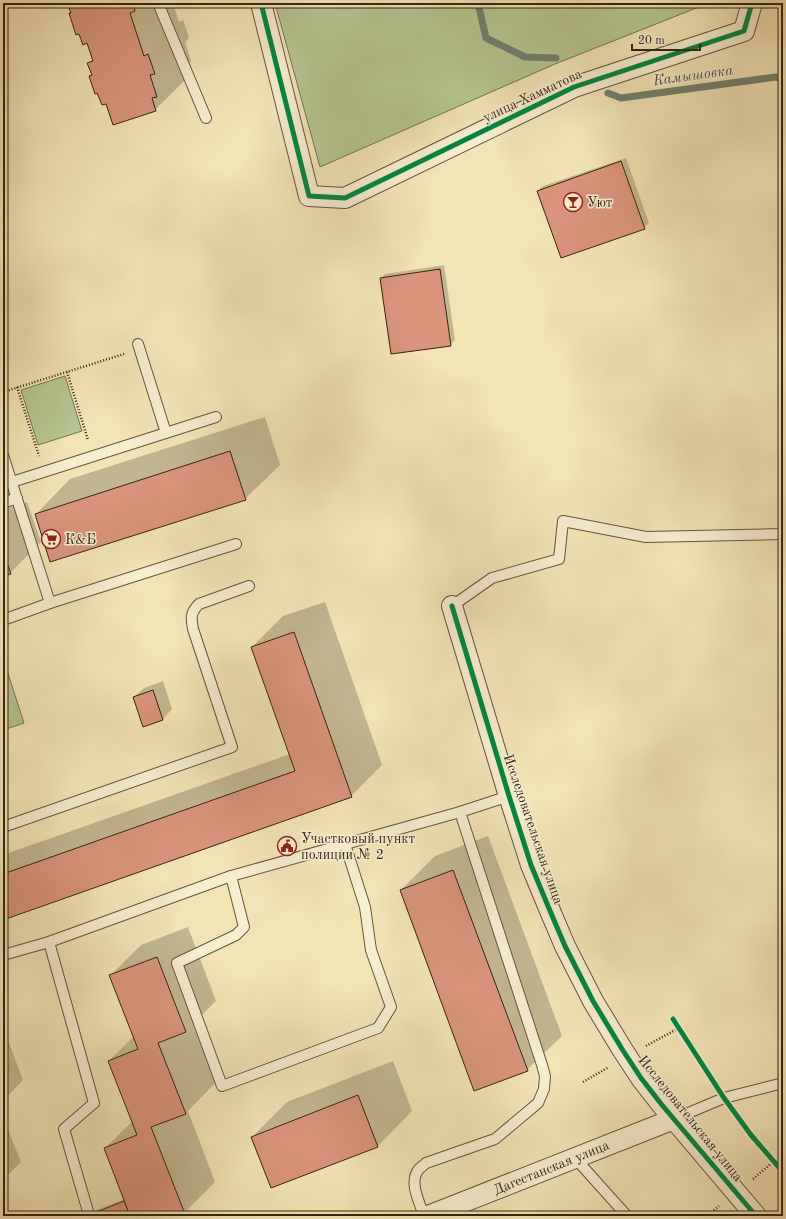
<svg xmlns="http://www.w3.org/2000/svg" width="786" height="1219" font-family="'Old Standard TT',serif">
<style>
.green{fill:#b6c591;stroke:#757452}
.shadow{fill:#0003}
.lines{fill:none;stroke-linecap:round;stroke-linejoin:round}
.stream{stroke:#72816f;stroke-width:7}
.building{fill:#d9947b;stroke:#342412}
.lane-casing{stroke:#64543b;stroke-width:12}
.street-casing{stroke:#64543b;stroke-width:22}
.path{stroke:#342412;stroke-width:2.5;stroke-dasharray:1 2;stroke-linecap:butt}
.lane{stroke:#f7edcf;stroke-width:10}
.street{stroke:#f7edcf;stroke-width:20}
.cycleway-casing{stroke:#f7edcf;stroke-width:8}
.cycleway{stroke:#00873e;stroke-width:5}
.labels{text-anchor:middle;stroke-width:3;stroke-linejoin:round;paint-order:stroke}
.street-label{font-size:14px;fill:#342412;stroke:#f7edcf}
.poi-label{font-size:14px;fill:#342412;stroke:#f7edcf;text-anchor:start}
.water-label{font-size:15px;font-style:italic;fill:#535240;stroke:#f7edcf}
</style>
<rect width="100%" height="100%" fill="#f3e4b5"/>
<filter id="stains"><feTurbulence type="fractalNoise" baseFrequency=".005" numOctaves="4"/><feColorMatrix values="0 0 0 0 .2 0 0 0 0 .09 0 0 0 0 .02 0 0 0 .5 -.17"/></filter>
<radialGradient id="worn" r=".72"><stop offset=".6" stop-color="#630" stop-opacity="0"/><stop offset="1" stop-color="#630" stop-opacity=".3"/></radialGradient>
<g class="green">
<path d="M275,3H709L555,64L320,167Z"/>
<path d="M65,376L82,431L38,445L21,390Z"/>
<path d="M3,658L24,723L3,730Z"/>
</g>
<g class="shadow">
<path d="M69,3H173L179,22L183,20L189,38L185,42L191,61L187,66L190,75L155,110L107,102L90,76L92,74L88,63L93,59L88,42L79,32L70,14L72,12Z"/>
<path d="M626,158L649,223L644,228L538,191L543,186Z"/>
<path d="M444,265L455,340L450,345L381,278L385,274Z"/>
<path d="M265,417L280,465L245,499L36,514L70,479Z"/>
<path d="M27,502L41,542L10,573L3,575V510Z"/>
<path d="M325,602L382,765L351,796L3,919V855L290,754L252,647L283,616Z"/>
<path d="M163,681L172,709L163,719L144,725L134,697L144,688Z"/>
<path d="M488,836L562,1036L527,1070L401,890L435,856Z"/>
<path d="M188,927L216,1001L193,1024L216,1082L188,1111L215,1182L184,1213L177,1216H80L125,1199L105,1148L133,1121L109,1061L134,1036L110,976L141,945Z"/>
<path d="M3,1027L23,1080L3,1101Z"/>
<path d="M393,1061L412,1111L378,1146L252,1137L287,1102Z"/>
<path d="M3,1117L21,1162L3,1180Z"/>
</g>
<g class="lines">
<g class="stream">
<path d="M478,3L486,38L525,57L556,58"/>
<path d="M608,93L621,98L776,77L783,80"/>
</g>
</g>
<g class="building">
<path d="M67,3H133L135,11L130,13L144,56L148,54L155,74L150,75L157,97L152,98L156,111L113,125L106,104L102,105L97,93L95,94L89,76L92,75L87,63L93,61L87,43L83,45L79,34L76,35L69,13H71Z"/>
<path d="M621,161L645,229L561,258L537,191Z"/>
<path d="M440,269L451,346L391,354L380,278Z"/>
<path d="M230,451L246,500L50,562L35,514Z"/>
<path d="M3,552L11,574L3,576Z"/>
<path d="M294,632L352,797L3,920V874L295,771L251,647Z"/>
<path d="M153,690L163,720L143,727L133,697Z"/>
<path d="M453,870L528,1071L474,1091L400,890Z"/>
<path d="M157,957L186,1032L158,1043L186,1114L151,1127L185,1214L180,1216H130L104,1148L137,1135L108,1061L138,1049L109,975Z"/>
<path d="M358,1095L378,1147L271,1188L251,1137Z"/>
<path d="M124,1201L130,1216H85L89,1215Z"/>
</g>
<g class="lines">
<defs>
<g id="lane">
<path d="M158,3L206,118"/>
<path d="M138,344L166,433"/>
<path d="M3,455L50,603"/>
<path d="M12,482L216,417"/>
<path d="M3,503L17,498"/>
<path d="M452,606L492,578L559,559L563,521L646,537L783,534"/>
<path d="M3,620L50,603L236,544"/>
<path d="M3,827L232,747L193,629C191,618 190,613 199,604L249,586"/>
<path d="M231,876L244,927L236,935L177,963L222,1086L378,1028L391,1007L371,950L365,907L345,844"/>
<path d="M49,942L94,1103L64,1129L89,1215"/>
<path d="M3,955L49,942L231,876L460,812L509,796"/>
<path d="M674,1119L724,1098L783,1083"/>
<path d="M575,1158L627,1216"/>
<path d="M424,1216C420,1203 408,1182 419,1169C421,1167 424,1165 426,1163L495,1139L538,1103L544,1089L545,1076L542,1065L460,812"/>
</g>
<g id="street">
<path d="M261,3L309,196L345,198L574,87L744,31L752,3"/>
<path d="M452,606L509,796L531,865L548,906L565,946L593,1001L622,1049L641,1078L662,1105L756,1216"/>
<path d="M428,1216L674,1119"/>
</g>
</defs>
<use href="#lane" class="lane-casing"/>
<use href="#street" class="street-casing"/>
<g class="path">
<path d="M67,372L88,440"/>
<path d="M17,387L39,456"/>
<path d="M3,392L124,354"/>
<path d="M646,1046L679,1028"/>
<path d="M583,1082L609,1067"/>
<path d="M753,1179L774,1161"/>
<path d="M669,1216H672"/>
<path d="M707,1216L719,1206"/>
</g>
<use href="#lane" class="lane"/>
<use href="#street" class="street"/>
<defs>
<g id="cycleway">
<path d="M261,3L309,196L345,198L574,87L744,31L752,3"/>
<path d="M452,606L509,796L531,865L548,906L565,946L593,1001L622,1049L641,1078L662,1105L756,1216"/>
<path d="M673,1019L724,1098L751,1135L783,1172"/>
</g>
</defs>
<use href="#cycleway" class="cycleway-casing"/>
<use href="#cycleway" class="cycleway"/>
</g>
<defs>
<symbol id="bar-ring" viewBox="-11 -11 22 22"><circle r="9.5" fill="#f7edcf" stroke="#8f2418" stroke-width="1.5"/><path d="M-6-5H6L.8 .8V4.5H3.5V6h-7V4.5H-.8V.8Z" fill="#8f2418"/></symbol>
<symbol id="supermarket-ring" viewBox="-11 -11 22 22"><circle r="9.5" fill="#f7edcf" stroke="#8f2418" stroke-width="1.5"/><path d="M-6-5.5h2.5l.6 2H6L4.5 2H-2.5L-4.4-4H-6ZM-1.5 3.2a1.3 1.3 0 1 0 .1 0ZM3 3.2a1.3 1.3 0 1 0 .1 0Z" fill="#8f2418"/></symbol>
<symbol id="civic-ring" viewBox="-11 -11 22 22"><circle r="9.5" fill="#f7edcf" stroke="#8f2418" stroke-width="1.5"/><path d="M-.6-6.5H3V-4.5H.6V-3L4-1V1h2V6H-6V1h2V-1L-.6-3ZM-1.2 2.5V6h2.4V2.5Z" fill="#8f2418"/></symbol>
</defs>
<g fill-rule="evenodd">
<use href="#bar-ring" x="562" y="191" width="22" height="22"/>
<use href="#supermarket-ring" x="40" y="528" width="22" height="22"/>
<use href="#civic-ring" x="276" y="835" width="22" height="22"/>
</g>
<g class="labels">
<g class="street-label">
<text transform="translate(532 95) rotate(-25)" y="5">улица Хамматова</text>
<text transform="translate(534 829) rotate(71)" y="5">Исследовательская улица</text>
<text transform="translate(691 1118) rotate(51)" y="5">Исследовательская улица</text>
<text transform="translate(551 1167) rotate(-22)" y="5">Дагестанская улица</text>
</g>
<g class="poi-label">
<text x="587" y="207">Уют</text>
<text x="65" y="544">К&amp;Б</text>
<text x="301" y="843">Участковый пункт<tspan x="301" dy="16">полиции № 2</tspan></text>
</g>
<g class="water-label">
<text transform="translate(693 75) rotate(-8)" y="5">Камышовка</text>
</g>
</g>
<rect width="786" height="1219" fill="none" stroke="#f3e4b5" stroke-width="16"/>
<rect x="4" y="4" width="778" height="1211" fill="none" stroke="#342412" stroke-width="2"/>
<rect x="8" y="8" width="770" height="1203" fill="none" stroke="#342412"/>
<path d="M632 44v6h68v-6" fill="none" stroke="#342412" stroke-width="2"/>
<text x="638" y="44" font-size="12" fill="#342412" stroke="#f7edcf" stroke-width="3" paint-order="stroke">20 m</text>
<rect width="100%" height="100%" filter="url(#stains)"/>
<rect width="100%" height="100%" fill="url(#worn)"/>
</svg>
